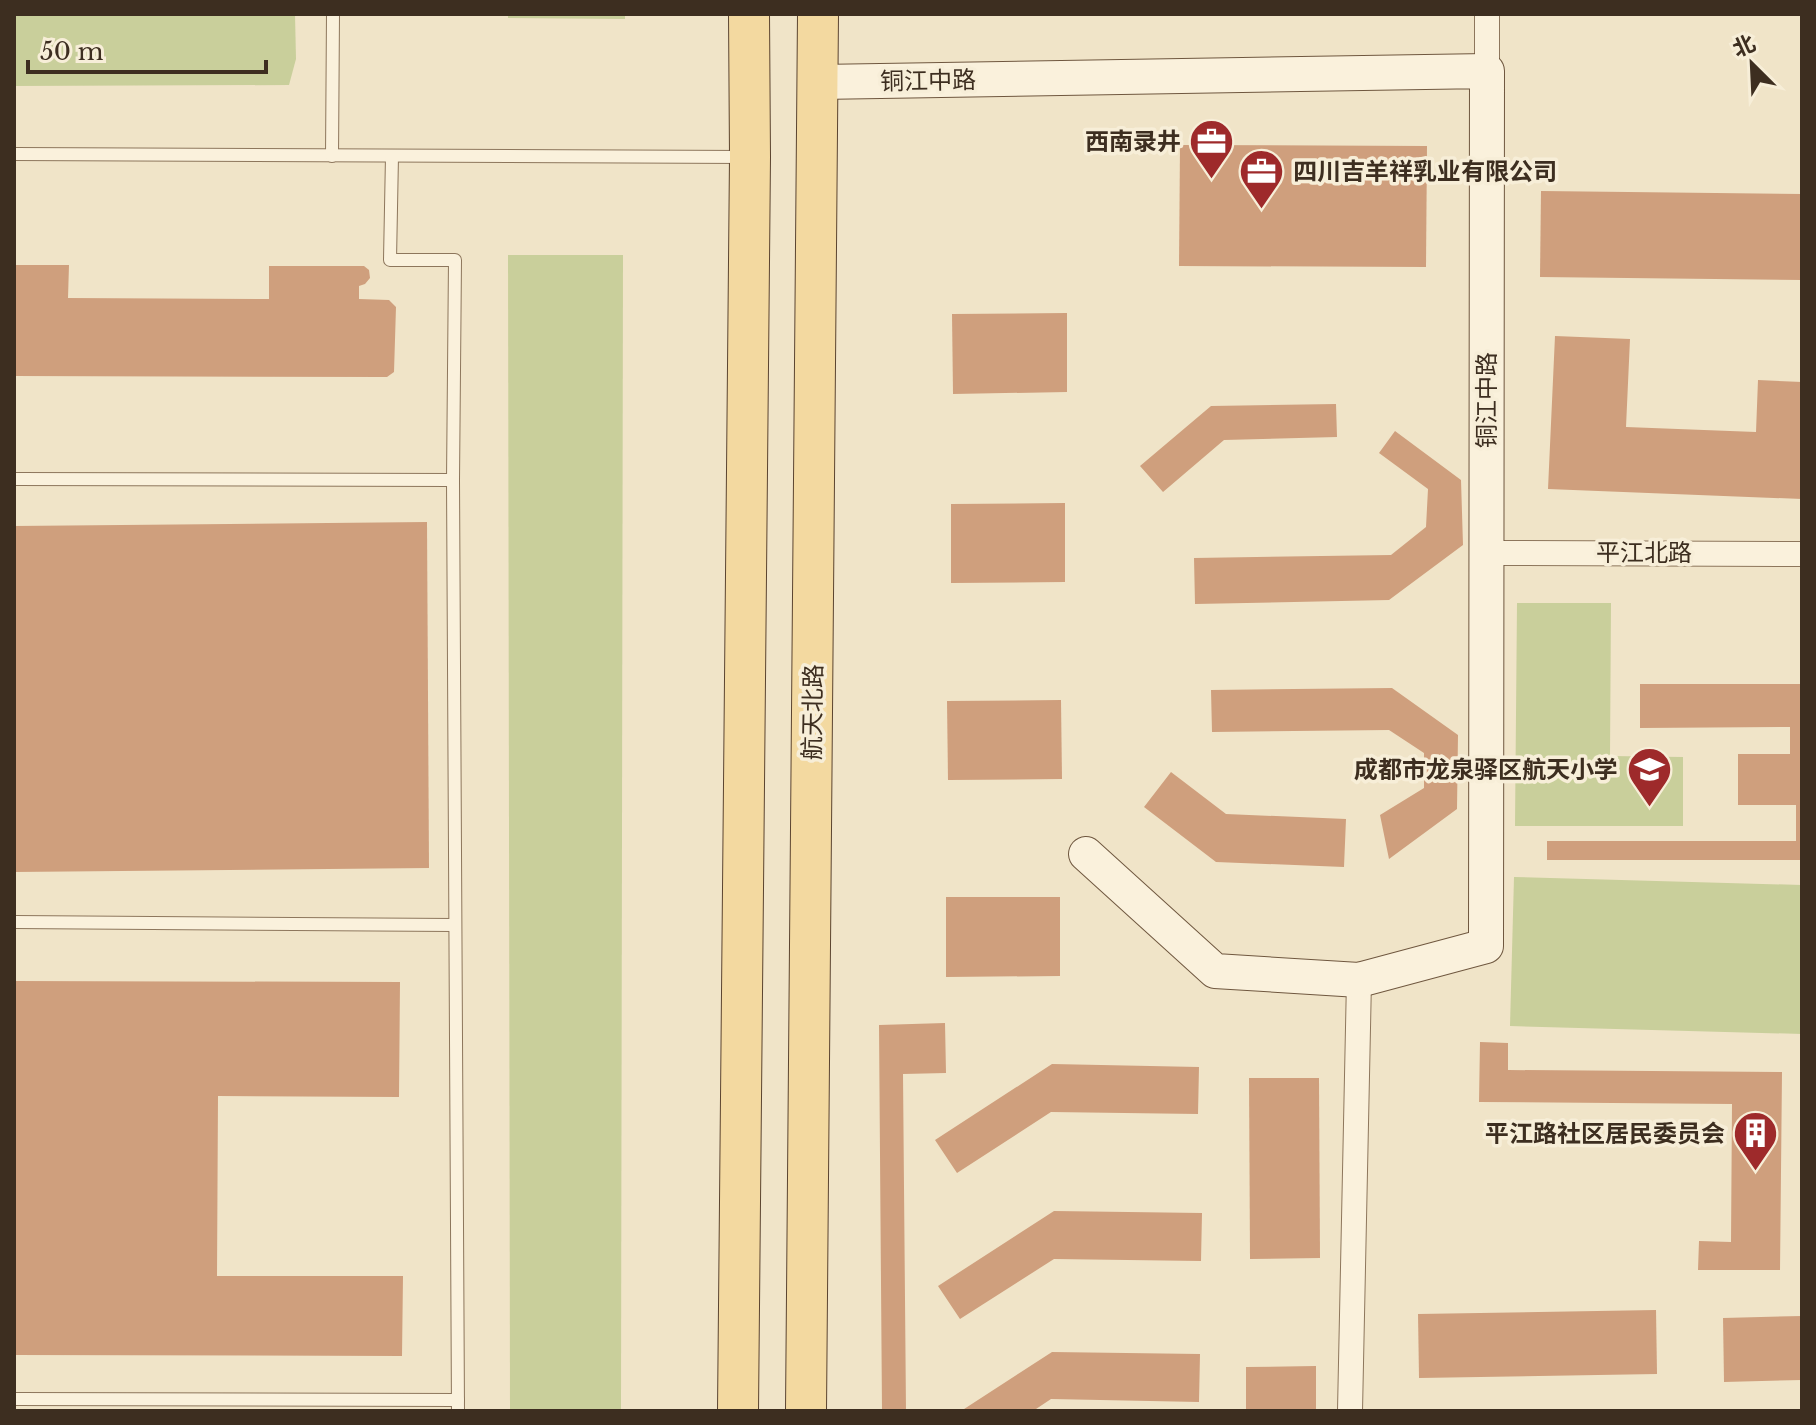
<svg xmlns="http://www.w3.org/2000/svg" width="1816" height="1425" font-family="'Libre Baskerville','Noto Sans SC',serif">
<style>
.green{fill:#c9cf9b}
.building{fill:#cf9f7d}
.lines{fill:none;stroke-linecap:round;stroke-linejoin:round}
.lane-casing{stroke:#8d765c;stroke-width:14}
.street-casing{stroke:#8d765c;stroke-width:26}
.secondary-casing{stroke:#6f573f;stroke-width:36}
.primary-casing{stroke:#5b4430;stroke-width:42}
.lane{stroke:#faf1dc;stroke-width:12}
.street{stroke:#faf1dc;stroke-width:24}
.secondary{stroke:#faf1dc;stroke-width:34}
.primary{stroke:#f3d9a0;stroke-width:40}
.labels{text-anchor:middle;stroke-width:7;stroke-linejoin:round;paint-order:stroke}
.street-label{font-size:24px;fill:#3d2e20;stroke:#f7eed8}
.poi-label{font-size:24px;font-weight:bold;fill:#3d2e20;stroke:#f7eed8;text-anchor:end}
</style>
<rect width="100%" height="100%" fill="#f0e4c8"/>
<g class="green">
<path d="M14,14H295L296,59L289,85L14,86Z"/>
<path d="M508,14H625V19L508,18Z"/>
<path d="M508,255H623L621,1411H510Z"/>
<path d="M1517,603H1611L1610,756L1683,757V826H1515Z"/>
<path d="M1514,877L1802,885V1034L1510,1026Z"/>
</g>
<g class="building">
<path d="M1180,145L1427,146L1426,267L1179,266Z"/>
<path d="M1541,191L1802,194V280L1540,277Z"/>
<path d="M14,265H69L68,298L269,299V266H364L369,270L370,278L365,284L359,286V299L389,300L396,307L394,372L387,377L14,376Z"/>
<path d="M1067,313V392L953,394L952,314Z"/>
<path d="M1555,336L1630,339L1626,427L1756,432L1758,380L1802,382V499L1548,489Z"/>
<path d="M1336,404L1337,437L1224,440L1163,492L1140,466L1211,406Z"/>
<path d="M1395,431L1461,480L1463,545L1389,600L1195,604L1194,558L1391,555L1426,527L1428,489L1379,453Z"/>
<path d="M1065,503V582L951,583V504Z"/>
<path d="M427,522L429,868L14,872V526Z"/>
<path d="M1640,684H1802V860H1547V841H1796V805H1738V754H1790V727L1640,728Z"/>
<path d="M1392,688L1458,735L1457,809L1389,859L1380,815L1424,788V753L1389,730L1212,732L1211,690Z"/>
<path d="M1061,700L1062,779L948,780L947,701Z"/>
<path d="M1171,772L1226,814L1346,819L1344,867L1216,862L1144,807Z"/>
<path d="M946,897H1060V976L946,977Z"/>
<path d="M14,981L400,982L399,1097L218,1096L217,1276H403L402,1356L14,1355Z"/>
<path d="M945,1023L946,1073L903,1074L906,1411H882L879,1025Z"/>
<path d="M1480,1042L1508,1043V1070L1782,1072L1780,1270H1698L1699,1241L1731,1242L1732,1104L1479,1102Z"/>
<path d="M1052,1064L1199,1067L1198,1114L1051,1112L957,1173L935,1140Z"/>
<path d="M1249,1078H1319L1320,1258L1250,1259Z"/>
<path d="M1054,1211L1202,1213L1201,1261L1054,1259L960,1319L938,1286Z"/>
<path d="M1656,1310L1657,1374L1419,1378L1418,1314Z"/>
<path d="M1802,1316V1380L1724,1382L1723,1318Z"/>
<path d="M1052,1352L1200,1354L1199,1402L1051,1399L1033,1411H961Z"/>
<path d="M1316,1366V1411H1246V1367Z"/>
</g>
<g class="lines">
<defs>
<g id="lane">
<path d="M14,154L747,157"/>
<path d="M332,156L333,14"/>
<path d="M392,156L390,260H455L453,480L458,1411"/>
<path d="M14,479L453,480"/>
<path d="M14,922L455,925"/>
<path d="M14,1399L458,1400"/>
</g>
<g id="street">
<path d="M1487,71V14"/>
<path d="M1487,553L1802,554"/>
<path d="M1350,1411L1359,980"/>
</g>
<path id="secondary" d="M819,82L1487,71L1486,946L1359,980L1215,971L1086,854"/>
<g id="primary">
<path d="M738,1411L750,157L749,14"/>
<path d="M806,1411L818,14"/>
</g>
</defs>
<use href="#lane" class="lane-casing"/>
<use href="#street" class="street-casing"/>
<use href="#secondary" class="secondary-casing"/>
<use href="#primary" class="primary-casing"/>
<use href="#lane" class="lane"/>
<use href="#street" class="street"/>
<use href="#secondary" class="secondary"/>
<use href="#primary" class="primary"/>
</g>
<defs>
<symbol id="office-pin" viewBox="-11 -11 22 30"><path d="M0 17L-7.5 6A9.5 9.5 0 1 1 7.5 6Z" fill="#9e2a2b" stroke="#f7eed8"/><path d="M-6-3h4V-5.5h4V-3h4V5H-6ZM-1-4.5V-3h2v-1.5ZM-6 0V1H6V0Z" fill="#fff"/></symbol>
<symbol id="school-pin" viewBox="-11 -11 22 30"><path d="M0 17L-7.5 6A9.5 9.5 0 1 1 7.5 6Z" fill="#9e2a2b" stroke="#f7eed8"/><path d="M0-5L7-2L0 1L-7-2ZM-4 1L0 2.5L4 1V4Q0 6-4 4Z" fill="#fff"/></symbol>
<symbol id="building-pin" viewBox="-11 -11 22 30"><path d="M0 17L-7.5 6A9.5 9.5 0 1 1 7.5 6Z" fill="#9e2a2b" stroke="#f7eed8"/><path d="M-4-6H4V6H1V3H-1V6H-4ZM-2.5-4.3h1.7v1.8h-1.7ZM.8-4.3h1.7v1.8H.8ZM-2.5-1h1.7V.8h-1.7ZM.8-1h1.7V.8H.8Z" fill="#fff"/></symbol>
</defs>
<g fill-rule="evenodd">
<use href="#office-pin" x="1186" y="116" width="51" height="69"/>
<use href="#office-pin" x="1236" y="146" width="51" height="69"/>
<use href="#school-pin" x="1624" y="744" width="51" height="69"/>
<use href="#building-pin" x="1730" y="1108" width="51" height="69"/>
</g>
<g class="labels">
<g class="street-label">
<text transform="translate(928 81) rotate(-1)" y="8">铜江中路</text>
<text transform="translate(1487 400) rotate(-90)" y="8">铜江中路</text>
<text x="1644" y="561">平江北路</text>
<text transform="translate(813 712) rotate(-89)" y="8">航天北路</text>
</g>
<g class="poi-label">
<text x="1181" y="150">西南录井</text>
<text x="1293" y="180" text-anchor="start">四川吉羊祥乳业有限公司</text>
<text x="1618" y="778">成都市龙泉驿区航天小学</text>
<text x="1725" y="1142">平江路社区居民委员会</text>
</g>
</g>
<rect width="1816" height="1425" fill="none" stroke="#3d2e20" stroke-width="32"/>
<g transform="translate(1752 64) rotate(336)" stroke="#f7eed8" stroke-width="6" paint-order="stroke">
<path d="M0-6L14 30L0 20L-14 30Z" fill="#3d2e20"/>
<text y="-12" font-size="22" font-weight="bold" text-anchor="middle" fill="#3d2e20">北</text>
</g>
<path d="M28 60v12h238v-12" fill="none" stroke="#3d2e20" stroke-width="4"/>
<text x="40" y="60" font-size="24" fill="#3d2e20" stroke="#f7eed8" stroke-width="6" paint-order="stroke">50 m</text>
</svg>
